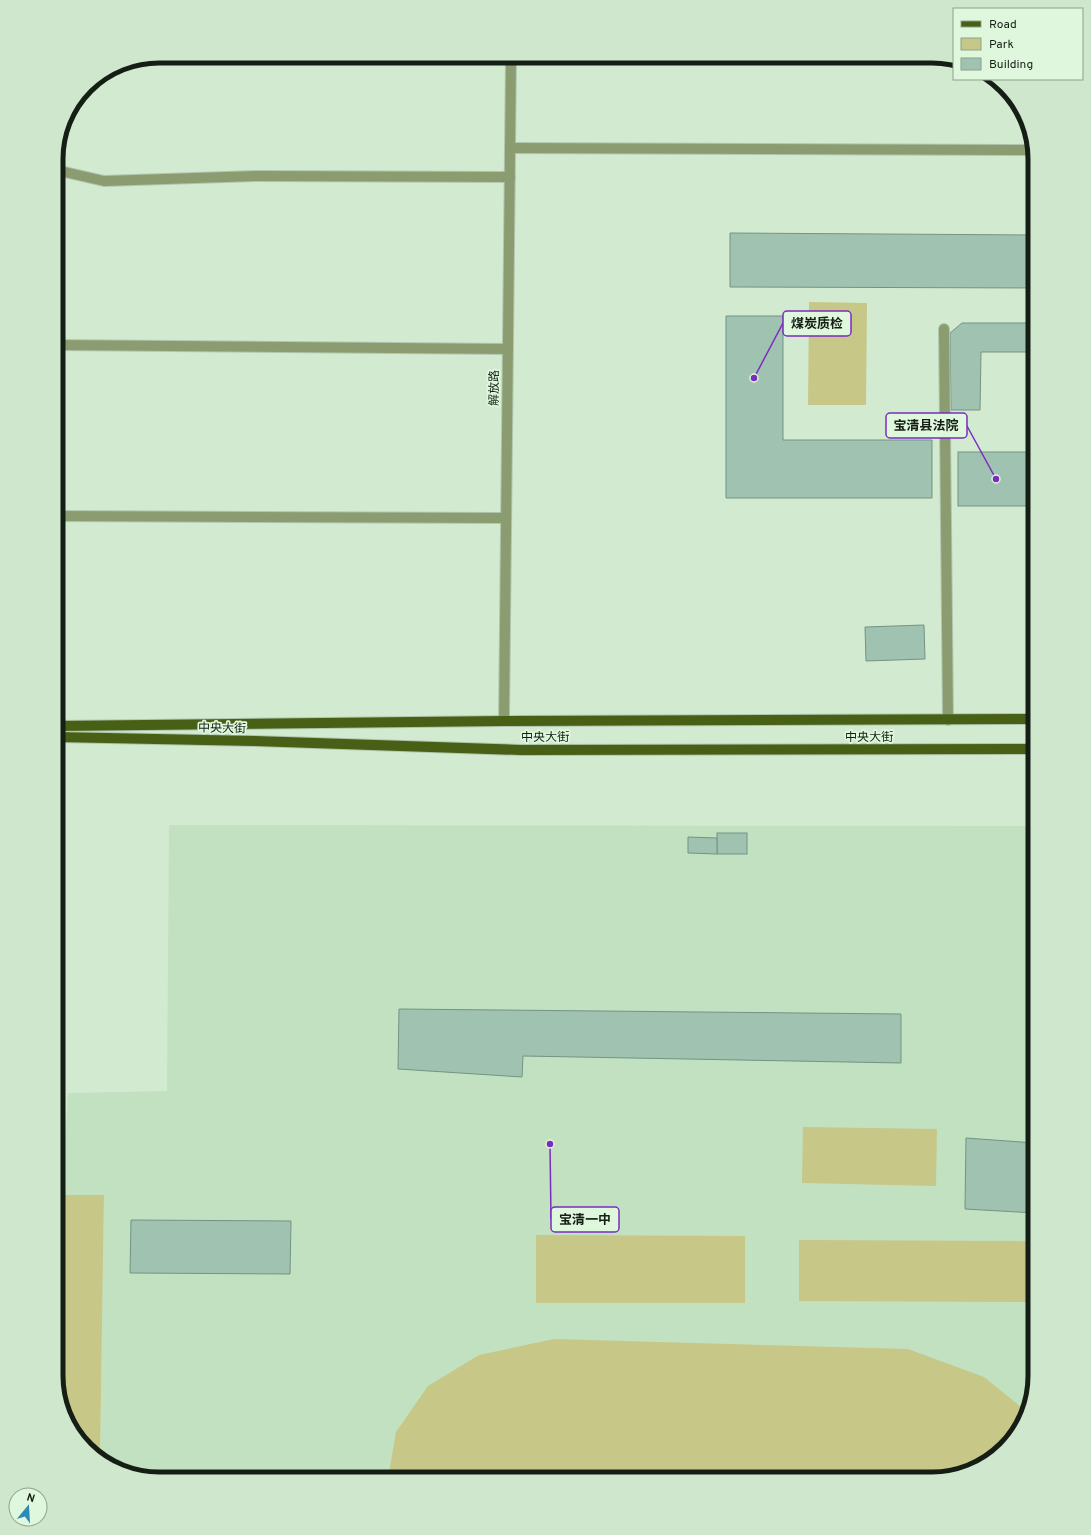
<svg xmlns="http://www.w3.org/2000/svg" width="1091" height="1535" font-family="Overpass,'Noto Sans SC',sans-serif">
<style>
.built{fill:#c2e1c1}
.green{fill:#c7c787}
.building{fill:#a0c2b0;stroke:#739483}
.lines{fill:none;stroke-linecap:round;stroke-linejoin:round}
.minor-casing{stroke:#b0c6ae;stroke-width:12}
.major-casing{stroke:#b0c6ae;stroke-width:12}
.minor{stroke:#8b9d70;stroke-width:10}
.major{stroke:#485f16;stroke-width:10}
.labels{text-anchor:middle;stroke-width:3.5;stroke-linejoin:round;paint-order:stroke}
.street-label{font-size:12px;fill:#151e15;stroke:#dff8dd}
.rim{fill:none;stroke:#151e15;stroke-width:5}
.leader{fill:none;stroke:#7b2cbf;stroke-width:1.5}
.callout-dot{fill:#7b2cbf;stroke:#dff8dd;stroke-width:1.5}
.callout{fill:#dff8dd;stroke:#7b2cbf;stroke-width:1.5}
.callout-label{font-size:13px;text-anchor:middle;font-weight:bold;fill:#151e15}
</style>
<rect width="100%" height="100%" fill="#d2ebd0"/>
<path class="built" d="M169,825L1035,826V1376L1021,1427L983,1465L932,1479H153L108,1465L100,1457L104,1195H62L68,1093L167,1091Z"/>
<g class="green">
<path d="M809,302L867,303L866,405H808Z"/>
<path d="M803,1127L937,1129L936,1186L802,1183Z"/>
<path d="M56,1195H104L100,1457L70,1427L56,1375Z"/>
<path d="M536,1235L745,1236V1303H536Z"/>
<path d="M799,1240L1035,1241V1302L799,1301Z"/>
<path d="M554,1339L908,1349L984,1377L1026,1411L1021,1427L983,1465L932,1479H388L396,1432L428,1386L479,1355Z"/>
</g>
<g class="building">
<path d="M730,233L1035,235V288L730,287Z"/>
<path d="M726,316H783V440H932V498H726Z"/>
<path d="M962,323H1035V352H981L980,410H951L950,333Z"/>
<rect x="958" y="452" width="77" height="54"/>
<path d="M924,625L925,659L866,661L865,627Z"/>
<rect x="717" y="833" width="30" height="21"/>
<path d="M688,837L717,838V854L688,853Z"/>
<path d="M399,1009L901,1014V1063L523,1056L522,1077L398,1069Z"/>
<path d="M966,1138L1035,1143V1213L965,1209Z"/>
<path d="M131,1220L291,1221L290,1274L130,1273Z"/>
</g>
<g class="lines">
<defs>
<g id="minor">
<path d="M510,148L1032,150"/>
<path d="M56,170L104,181L257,176L510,177"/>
<path d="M944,329L948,720"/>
<path d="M56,345L508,349"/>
<path d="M56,516L506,518"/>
<path d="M504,721L511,56"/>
</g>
<g id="major">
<path d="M56,726L504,721L1035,719"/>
<path d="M56,737L255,741L521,750L1035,749"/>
</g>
</defs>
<use href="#minor" class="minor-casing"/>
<use href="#major" class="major-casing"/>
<use href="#minor" class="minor"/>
<use href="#major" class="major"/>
</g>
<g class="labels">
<g class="street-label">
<text transform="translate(494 388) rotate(-89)" y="4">解放路</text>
<text transform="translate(222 728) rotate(1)" y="4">中央大街</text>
<text x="545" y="741">中央大街</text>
<text x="869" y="741">中央大街</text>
</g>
</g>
<path d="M0 0H1091V1535H0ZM159 63H932A96 96 0 0 1 1028 159V1376A96 96 0 0 1 932 1472H159A96 96 0 0 1 63 1376V159A96 96 0 0 1 159 63Z" fill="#cfe7cd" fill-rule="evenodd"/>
<path class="rim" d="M159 63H932A96 96 0 0 1 1028 159V1376A96 96 0 0 1 932 1472H159A96 96 0 0 1 63 1376V159A96 96 0 0 1 159 63Z"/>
<path class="leader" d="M754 378L783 323M996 479L967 426M550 1144L551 1219"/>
<g class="callout-dot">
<circle cx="754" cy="378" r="4"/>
<circle cx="996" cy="479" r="4"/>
<circle cx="550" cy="1144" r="4"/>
</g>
<g class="callout">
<rect x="783" y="311" width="68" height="25" rx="4"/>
<rect x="886" y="413" width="81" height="25" rx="4"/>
<rect x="551" y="1207" width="68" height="25" rx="4"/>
</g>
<g class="callout-label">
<text x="817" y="328">煤炭质检</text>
<text x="926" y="430">宝清县法院</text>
<text x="585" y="1224">宝清一中</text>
</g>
<rect x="953" y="8" width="130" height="72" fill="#dff8dd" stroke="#8ea18d"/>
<rect x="961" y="21" width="20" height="6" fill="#485f16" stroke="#8ea18d"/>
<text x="989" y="28" font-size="12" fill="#151e15">Road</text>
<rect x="961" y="38" width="20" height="12" fill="#c7c787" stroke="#8ea18d"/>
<text x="989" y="48" font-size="12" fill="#151e15">Park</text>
<rect x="961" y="58" width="20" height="12" fill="#a0c2b0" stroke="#8ea18d"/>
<text x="989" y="68" font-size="12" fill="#151e15">Building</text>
<g transform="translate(28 1507) rotate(18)"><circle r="19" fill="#dff8dd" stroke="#8ea18d"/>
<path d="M0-3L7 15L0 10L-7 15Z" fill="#2d8ab6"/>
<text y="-6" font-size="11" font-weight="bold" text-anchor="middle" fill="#151e15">N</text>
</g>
</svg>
